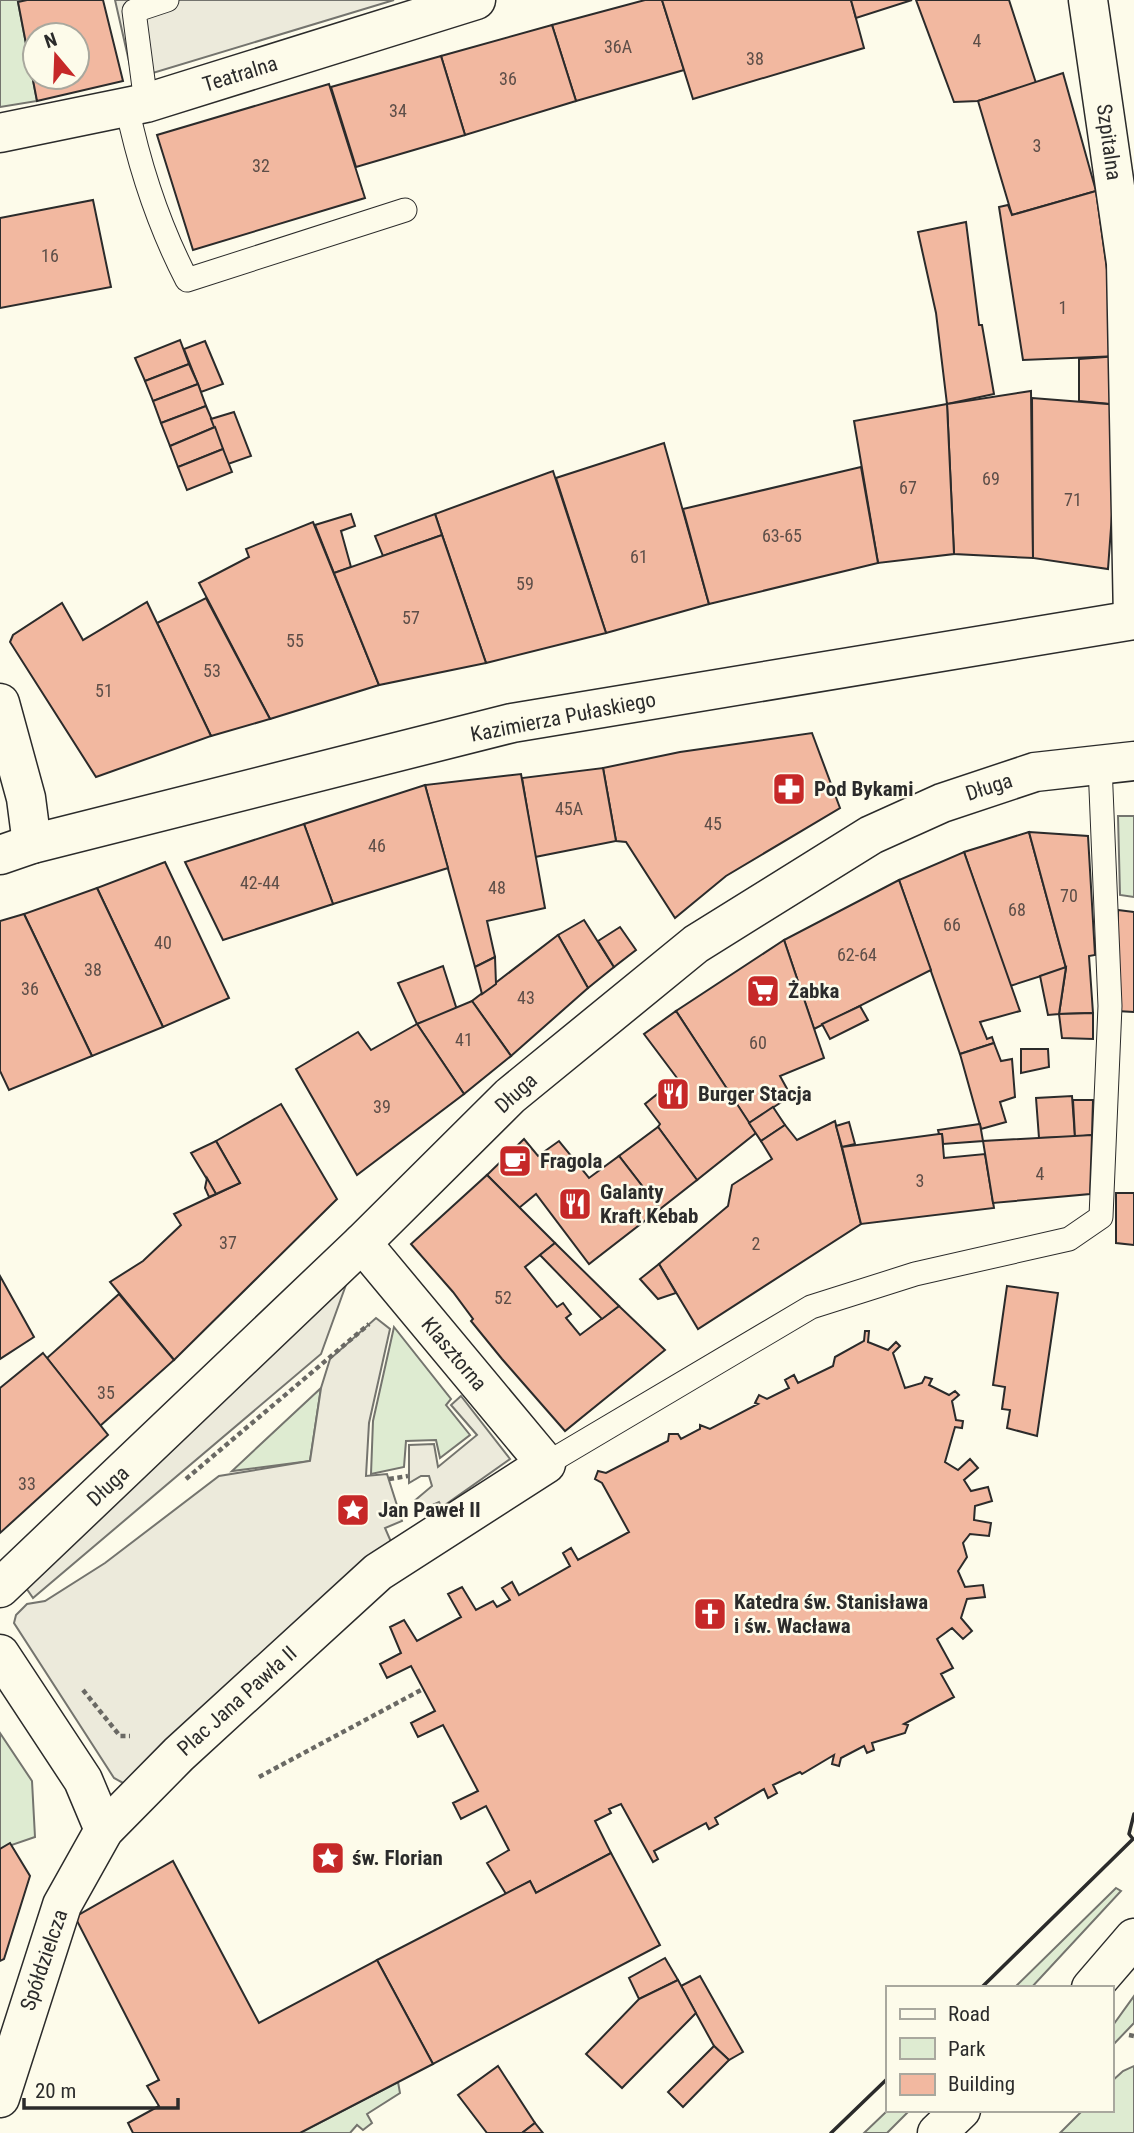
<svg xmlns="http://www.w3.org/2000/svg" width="1134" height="2133" font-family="'Roboto Condensed',sans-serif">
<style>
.green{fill:#deebd1;stroke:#74746e;stroke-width:2}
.parking{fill:#eceadb;stroke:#74746e;stroke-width:2}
.building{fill:#f2b8a0;stroke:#2b2b2b;stroke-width:2;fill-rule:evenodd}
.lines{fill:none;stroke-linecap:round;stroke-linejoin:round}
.service-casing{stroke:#2b2b2b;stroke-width:25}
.minor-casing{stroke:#2b2b2b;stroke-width:41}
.secondary-casing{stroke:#2b2b2b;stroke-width:41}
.path{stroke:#6a6964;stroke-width:4.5;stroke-dasharray:5 3.5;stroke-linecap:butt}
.service{stroke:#fdfbea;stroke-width:23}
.minor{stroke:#fdfbea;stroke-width:38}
.secondary{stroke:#fdfbea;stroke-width:38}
.wall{stroke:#2b2b2b;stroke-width:3.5}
.labels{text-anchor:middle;stroke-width:5;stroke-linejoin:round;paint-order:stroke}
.number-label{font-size:18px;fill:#5d4e48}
.street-label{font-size:21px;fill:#2b2b2b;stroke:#fdfbea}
.poi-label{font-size:21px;font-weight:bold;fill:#2b2b2b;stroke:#fdfbea;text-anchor:start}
</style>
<rect width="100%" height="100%" fill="#fdfbea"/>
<g class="green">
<path d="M0,0H27L18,2L37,101L0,107Z"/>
<path d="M1118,816H1134V897L1120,895Z"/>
<path d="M394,1327L451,1399L446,1405L470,1435L440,1458L436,1440L406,1441L404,1467L371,1474L373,1421Z"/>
<path d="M321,1388L310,1461L232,1471Z"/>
<path d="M0,1733L32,1781L35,1837L0,1849Z"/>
<path d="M1116,1888L1121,1891L1031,1988H1014Z"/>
<path d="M1134,1996V2023L1111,2047V2028Z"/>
<path d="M1134,2066V2133H1060L1083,2110H1111V2082L1123,2071Z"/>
<path d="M398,2082L400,2093L367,2114L372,2123L363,2130L357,2125L350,2133H300Z"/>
<path d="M888,2110H910L887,2133H864Z"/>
</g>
<g class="parking">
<path d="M115,0H394L133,79Z"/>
<path d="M351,1271L321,1354L33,1598L22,1582Z"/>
<path d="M376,1318L390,1329L369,1423L366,1476L387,1474L402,1521L385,1528L392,1544L125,1784L114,1778L14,1623L16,1615L27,1604L45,1601L105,1563L219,1476L310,1461L321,1388L330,1359Z"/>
<path d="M461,1396L510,1459L442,1507L439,1502L417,1512L413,1502L432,1486L429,1476H421L409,1483V1445L434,1444L438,1467L477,1435L451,1405Z"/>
</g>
<g class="building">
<path d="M27,0H103L123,81L37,101L18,2ZM35,35H77V77H35Z"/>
<path d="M645,0H662L684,70L576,101L552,25Z"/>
<path d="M662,0H851L864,48L693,99Z"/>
<path d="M851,0H912L856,18Z"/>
<path d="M916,0H1009L1036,83L978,101L954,102Z"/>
<path d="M552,25L576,101L465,135L441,56Z"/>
<path d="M441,56L465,135L356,167L331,87Z"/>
<path d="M1063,73L1096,191L1012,215L978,101Z"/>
<path d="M329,84L365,198L193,250L157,135Z"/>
<path d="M1096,191L1119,356L1023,360L999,207L1008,205L1012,215Z"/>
<path d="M93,200L111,287L0,308V218Z"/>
<path d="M966,222L979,325H982L994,394L947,404L936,313L918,232Z"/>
<path d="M180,340L189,364L145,381L135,358Z"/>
<path d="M205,341L223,384L201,392L184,349Z"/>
<path d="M1119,356L1120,405L1079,401V359Z"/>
<path d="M189,364L198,384L153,401L145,381Z"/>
<path d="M198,384L206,406L161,423L153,401Z"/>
<path d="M1031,391L1033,558L954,554L947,404Z"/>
<path d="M1032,398L1120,405L1108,569L1033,558Z"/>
<path d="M947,404L954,554L878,563L854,421Z"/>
<path d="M206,406L215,427L170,446L161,423Z"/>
<path d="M234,412L251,456L228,464L211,419Z"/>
<path d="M215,427L223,449L178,467L170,446Z"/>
<path d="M664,443L709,604L606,633L556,478Z"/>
<path d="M223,449L232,472L187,490L178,467Z"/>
<path d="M861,467L878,563L709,604L683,509Z"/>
<path d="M553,471L606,633L486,663L435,514Z"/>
<path d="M351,514L355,526L341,531L351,567L334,573L315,525Z"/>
<path d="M435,514L442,535L383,556L375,536Z"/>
<path d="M313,522L379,685L270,719L199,583L249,557L246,549Z"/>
<path d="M442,535L486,663L379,685L334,573Z"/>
<path d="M206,598L270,719L211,736L157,623Z"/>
<path d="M147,602L211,736L96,777L10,642L13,635L62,603L83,640Z"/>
<path d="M812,733L840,808L726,876L675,918L626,842L616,841L603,768L680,752Z"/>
<path d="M603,768L616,841L535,857L522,778Z"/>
<path d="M521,774L545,908L487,921L495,957L475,967L425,785Z"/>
<path d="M425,785L448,868L333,904L304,824Z"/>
<path d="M304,824L333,904L223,940L185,862Z"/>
<path d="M1029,832L1066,968L1010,986L964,852Z"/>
<path d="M1029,832L1088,836L1095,955L1089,956L1093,1013L1059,1014L1066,968Z"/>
<path d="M964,852L1020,1011L980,1022L987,1039L992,1037L994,1043L960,1054L899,880Z"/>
<path d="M165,862L229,998L163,1027L97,888Z"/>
<path d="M899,880L931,970L814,1029L784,940Z"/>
<path d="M97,888L163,1027L92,1056L24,914Z"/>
<path d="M1118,910L1134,912V1012L1117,1011Z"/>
<path d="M24,914L92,1056L9,1090L0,1071V921Z"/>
<path d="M584,920L614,967L588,988L558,935Z"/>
<path d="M620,927L636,950L614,967L598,941Z"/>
<path d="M558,935L588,988L511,1056L472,1001Z"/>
<path d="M784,940L824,1058L780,1076L791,1096L749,1123L676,1011Z"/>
<path d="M495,957L496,984L482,994L475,967Z"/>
<path d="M443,966L457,1010L417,1024L398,983Z"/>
<path d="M1066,967L1059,1014L1048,1015L1040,976Z"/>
<path d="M472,1001L511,1056L464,1094L417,1024Z"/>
<path d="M860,1006L868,1020L830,1039L822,1024Z"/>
<path d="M676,1011L756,1133L697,1180L658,1127L660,1124L645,1104L677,1078L644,1034Z"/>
<path d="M1093,1013V1039L1062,1038L1059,1014Z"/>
<path d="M417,1024L464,1094L357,1175L296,1069L358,1032L371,1050Z"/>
<path d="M994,1043L1001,1061L1012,1059L1015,1097L1000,1102L1006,1122L981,1129L960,1054Z"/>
<path d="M1021,1049H1048L1049,1067L1021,1073Z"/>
<path d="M1072,1096L1075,1137L1039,1138L1036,1098Z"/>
<path d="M1073,1100H1093L1092,1135L1075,1137Z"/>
<path d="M281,1104L337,1199L174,1360L110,1282L143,1261L181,1225L174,1214L240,1183L216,1141Z"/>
<path d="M773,1107L785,1125L761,1141L749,1123Z"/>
<path d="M835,1121L861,1224L698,1329L659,1264L728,1206L732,1185L772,1159L761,1141L785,1125L797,1140Z"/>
<path d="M849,1122L855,1144L842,1147L836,1126Z"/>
<path d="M980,1124L983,1141L943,1144L942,1134H939L938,1130Z"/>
<path d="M658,1127L697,1180L660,1209L619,1156Z"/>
<path d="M939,1134H942L944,1158L985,1154L994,1208L861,1224L842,1147Z"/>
<path d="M1092,1135L1090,1194L993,1203L983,1141Z"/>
<path d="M524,1139L538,1156L559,1141L589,1178L619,1156L660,1209L589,1264L536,1194L519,1208L487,1175Z"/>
<path d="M216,1141L240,1183L216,1194L191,1153Z"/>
<path d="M487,1175L555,1243L525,1267L557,1307L563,1303L571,1314L566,1318L580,1335L619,1306L665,1350L565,1431L502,1359L471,1321L473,1319L453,1292L411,1244Z"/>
<path d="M207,1178L216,1194L209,1197L205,1188Z"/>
<path d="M1116,1193H1134V1245L1116,1243Z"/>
<path d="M555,1243L619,1306L602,1319L540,1255Z"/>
<path d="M659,1264L676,1293L658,1299L640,1279Z"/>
<path d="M0,1276L34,1337L0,1359Z"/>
<path d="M1007,1286L1058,1293L1037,1436L1007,1428L1010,1410L1002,1409L1005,1387L993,1385Z"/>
<path d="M119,1294L174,1360L100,1426L47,1358Z"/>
<path d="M865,1331H869L868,1342L888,1350L896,1342L900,1346L893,1353L905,1388L922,1383L925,1377L932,1379L929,1385L949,1395L955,1391L959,1395L952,1401L956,1420L963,1421L962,1428L955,1427L945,1462L958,1470L970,1459L978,1468L964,1480L971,1491L988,1487L992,1501L975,1506L974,1520L991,1523L989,1536L970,1534L963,1543L967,1557L958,1571L965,1587L983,1585L985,1597L967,1599L961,1618L972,1631L963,1639L952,1628L937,1639L953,1668L941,1674L954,1697L904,1724L908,1725L905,1733L872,1743L874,1750L867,1753L864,1746L841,1758L839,1766L832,1764L834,1755L802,1774L800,1772L773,1785L777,1793L768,1798L764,1789L715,1818L718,1824L709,1829L706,1823L654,1851L658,1859L653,1862L621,1804L609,1809L611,1813L595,1821L611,1853L536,1893L530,1881L506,1894L487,1863L509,1850L486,1806L461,1819L453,1803L478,1791L443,1725L418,1737L411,1723L435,1711L411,1666L387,1678L380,1664L401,1653L390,1627L404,1620L417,1641L461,1617L448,1594L462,1587L476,1610L493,1601L497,1607L510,1600L502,1588L512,1582L519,1595L570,1566L563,1553L571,1548L578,1560L629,1532L602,1483L595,1479L598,1471L606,1473L668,1441L669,1434H678L681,1439L700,1429V1425L710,1429L758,1404L755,1403L759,1395L767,1399L789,1388L785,1380L794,1375L798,1383L833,1366L835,1357L864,1341Z"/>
<path d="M43,1353L108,1435L0,1533V1388Z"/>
<path d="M10,1843L30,1876L4,1959L0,1961V1849Z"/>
<path d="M611,1853L660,1945L433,2064L377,1960L530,1881L536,1893Z"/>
<path d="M173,1861L259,2023L377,1960L433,2064L300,2133H133L128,2123L159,2106L147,2086L159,2080L75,1917Z"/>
<path d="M665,1958L678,1980L639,1999L629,1978Z"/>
<path d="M700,1976L743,2052L729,2060L714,2046L681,1986Z"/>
<path d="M678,1980L696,2013L622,2088L586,2054L639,1999Z"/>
<path d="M714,2046L729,2060L683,2107L668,2092Z"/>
<path d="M498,2066L535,2123L522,2133H487L458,2095Z"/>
<path d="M535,2123L543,2133H522Z"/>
</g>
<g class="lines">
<defs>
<g id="service">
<path d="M146,103L134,11L167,0"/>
<path d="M127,107C140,169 158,224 187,280L405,210"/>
<path d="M546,1464L811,1307L915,1274L1069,1239L1101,1217L1110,1006L1100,765"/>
</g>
<g id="minor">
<path d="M1088,0L1126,263L1133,620"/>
<path d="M0,133L146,103L476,0"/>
<path d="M0,703L26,798L32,844"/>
<path d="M0,855L32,844L512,723L1134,620"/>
<path d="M0,1588L362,1243L510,1096L696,944L871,835L942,803L1035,772L1134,761"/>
<path d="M0,1654L83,1780L104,1830"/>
<path d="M0,2098L62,1905L104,1830L179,1754L378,1572L546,1464L362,1243"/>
</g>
<g id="secondary">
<path d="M1091,1988L1134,1938"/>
<path d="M937,2133L961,2110"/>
</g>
</defs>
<use href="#service" class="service-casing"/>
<use href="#minor" class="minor-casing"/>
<use href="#secondary" class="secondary-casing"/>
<g class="path">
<path d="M186,1479L369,1324"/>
<path d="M389,1479L408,1476"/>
<path d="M83,1690L120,1736H130"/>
<path d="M259,1777L423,1689"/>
<path d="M1129,2035L1134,2036"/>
</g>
<use href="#service" class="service"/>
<use href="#minor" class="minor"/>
<use href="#secondary" class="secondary"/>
<g class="wall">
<path d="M981,1988L1133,1839L1129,1834L1134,1814"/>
<path d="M831,2133L887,2079"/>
</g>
</g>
<defs>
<symbol id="pharmacy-square" viewBox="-11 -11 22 22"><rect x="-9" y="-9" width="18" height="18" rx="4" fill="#c62828" stroke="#fdfbea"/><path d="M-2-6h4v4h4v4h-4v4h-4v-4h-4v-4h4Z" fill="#fff"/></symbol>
<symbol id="supermarket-square" viewBox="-11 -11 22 22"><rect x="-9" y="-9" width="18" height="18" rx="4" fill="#c62828" stroke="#fdfbea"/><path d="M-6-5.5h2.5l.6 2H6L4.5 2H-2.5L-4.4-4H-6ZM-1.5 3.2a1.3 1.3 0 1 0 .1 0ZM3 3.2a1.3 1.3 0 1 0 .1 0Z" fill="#fff"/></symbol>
<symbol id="restaurant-square" viewBox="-11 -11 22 22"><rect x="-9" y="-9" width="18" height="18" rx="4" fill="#c62828" stroke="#fdfbea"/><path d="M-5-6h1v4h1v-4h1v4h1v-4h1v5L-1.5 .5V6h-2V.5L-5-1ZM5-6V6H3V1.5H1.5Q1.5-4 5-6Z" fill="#fff"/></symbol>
<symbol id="cafe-square" viewBox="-11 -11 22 22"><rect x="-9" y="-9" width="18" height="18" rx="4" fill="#c62828" stroke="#fdfbea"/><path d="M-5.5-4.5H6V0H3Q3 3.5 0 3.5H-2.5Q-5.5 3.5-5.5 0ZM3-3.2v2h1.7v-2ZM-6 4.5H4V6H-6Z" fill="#fff"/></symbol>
<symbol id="sight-square" viewBox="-11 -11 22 22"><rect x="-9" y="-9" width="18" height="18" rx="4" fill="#c62828" stroke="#fdfbea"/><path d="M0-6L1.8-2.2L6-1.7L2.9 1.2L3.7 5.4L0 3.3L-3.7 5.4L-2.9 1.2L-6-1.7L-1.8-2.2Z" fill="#fff"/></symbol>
<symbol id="church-square" viewBox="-11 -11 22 22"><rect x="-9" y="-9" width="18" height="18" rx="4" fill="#c62828" stroke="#fdfbea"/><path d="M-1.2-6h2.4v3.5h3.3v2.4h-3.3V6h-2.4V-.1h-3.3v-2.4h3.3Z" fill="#fff"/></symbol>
</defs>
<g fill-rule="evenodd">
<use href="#pharmacy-square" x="770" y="770" width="38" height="38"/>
<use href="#supermarket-square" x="744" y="972" width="38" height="38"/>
<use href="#restaurant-square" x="654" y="1075" width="38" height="38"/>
<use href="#cafe-square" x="496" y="1142" width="38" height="38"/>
<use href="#restaurant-square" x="556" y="1185" width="38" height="38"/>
<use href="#sight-square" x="334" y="1491" width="38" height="38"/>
<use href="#church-square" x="691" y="1595" width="38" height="38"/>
<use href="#sight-square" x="309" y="1839" width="38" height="38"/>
</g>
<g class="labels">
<g class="number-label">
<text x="977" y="47">4</text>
<text x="618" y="53">36A</text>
<text x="755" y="65">38</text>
<text x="508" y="85">36</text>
<text x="398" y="117">34</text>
<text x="1037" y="152">3</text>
<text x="261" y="172">32</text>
<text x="50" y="262">16</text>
<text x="1063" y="314">1</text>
<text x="991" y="485">69</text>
<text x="908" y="494">67</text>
<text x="1073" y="506">71</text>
<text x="782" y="542">63-65</text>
<text x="639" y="563">61</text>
<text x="525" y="590">59</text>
<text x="411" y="624">57</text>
<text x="295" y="647">55</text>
<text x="212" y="677">53</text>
<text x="104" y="697">51</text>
<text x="569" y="815">45A</text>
<text x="713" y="830">45</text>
<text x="377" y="852">46</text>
<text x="260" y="889">42-44</text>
<text x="497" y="894">48</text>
<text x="1069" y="902">70</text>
<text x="1017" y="916">68</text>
<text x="952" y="931">66</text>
<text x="163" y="949">40</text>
<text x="857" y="961">62-64</text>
<text x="93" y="976">38</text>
<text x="30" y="995">36</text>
<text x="526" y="1004">43</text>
<text x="464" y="1046">41</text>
<text x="758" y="1049">60</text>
<text x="382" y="1113">39</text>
<text x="1040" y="1180">4</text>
<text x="920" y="1187">3</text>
<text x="228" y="1249">37</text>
<text x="756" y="1250">2</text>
<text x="503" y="1304">52</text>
<text x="106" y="1399">35</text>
<text x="27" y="1490">33</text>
</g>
<g class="street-label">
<text transform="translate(240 74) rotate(-17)" y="7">Teatralna</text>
<text transform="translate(1109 142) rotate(82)" y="7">Szpitalna</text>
<text transform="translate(563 717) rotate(-11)" y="7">Kazimierza Pułaskiego</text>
<text transform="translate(989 787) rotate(-18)" y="7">Długa</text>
<text transform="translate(516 1093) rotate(-42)" y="7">Długa</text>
<text transform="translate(454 1354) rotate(50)" y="7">Klasztorna</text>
<text transform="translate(108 1486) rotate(-43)" y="7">Długa</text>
<text transform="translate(237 1701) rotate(-42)" y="7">Plac Jana Pawła II</text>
<text transform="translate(44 1960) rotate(-71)" y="7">Spółdzielcza</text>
</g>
<g class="poi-label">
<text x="814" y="796">Pod Bykami</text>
<text x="788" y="998">Żabka</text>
<text x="698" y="1101">Burger Stacja</text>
<text x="540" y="1168">Fragola</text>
<text x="600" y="1199">Galanty<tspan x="600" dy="24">Kraft Kebab</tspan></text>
<text x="378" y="1517">Jan Paweł II</text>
<text x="734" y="1609">Katedra św. Stanisława<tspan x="734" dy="24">i św. Wacława</tspan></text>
<text x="352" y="1865">św. Florian</text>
</g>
</g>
<rect x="886" y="1986" width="228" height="126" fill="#fdfbea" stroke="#a9a89e" stroke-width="2"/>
<rect x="900" y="2009" width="35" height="10" fill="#fdfbea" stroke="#a9a89e" stroke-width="2"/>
<text x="948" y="2021" font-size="21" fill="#2b2b2b">Road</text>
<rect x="900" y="2038" width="35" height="21" fill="#deebd1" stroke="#a9a89e" stroke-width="2"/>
<text x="948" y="2056" font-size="21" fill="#2b2b2b">Park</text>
<rect x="900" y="2074" width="35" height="21" fill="#f2b8a0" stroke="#a9a89e" stroke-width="2"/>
<text x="948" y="2091" font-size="21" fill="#2b2b2b">Building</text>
<g transform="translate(56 56) rotate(341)"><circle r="33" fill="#fdfbea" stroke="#a9a89e" stroke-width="2"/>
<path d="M0-5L12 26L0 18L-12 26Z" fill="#c62828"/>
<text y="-10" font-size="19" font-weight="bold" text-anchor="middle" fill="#2b2b2b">N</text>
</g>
<path d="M24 2098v10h154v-10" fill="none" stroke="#2b2b2b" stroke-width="3.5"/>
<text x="35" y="2098" font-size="21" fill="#2b2b2b" stroke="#fdfbea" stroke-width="5" paint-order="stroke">20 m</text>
</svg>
